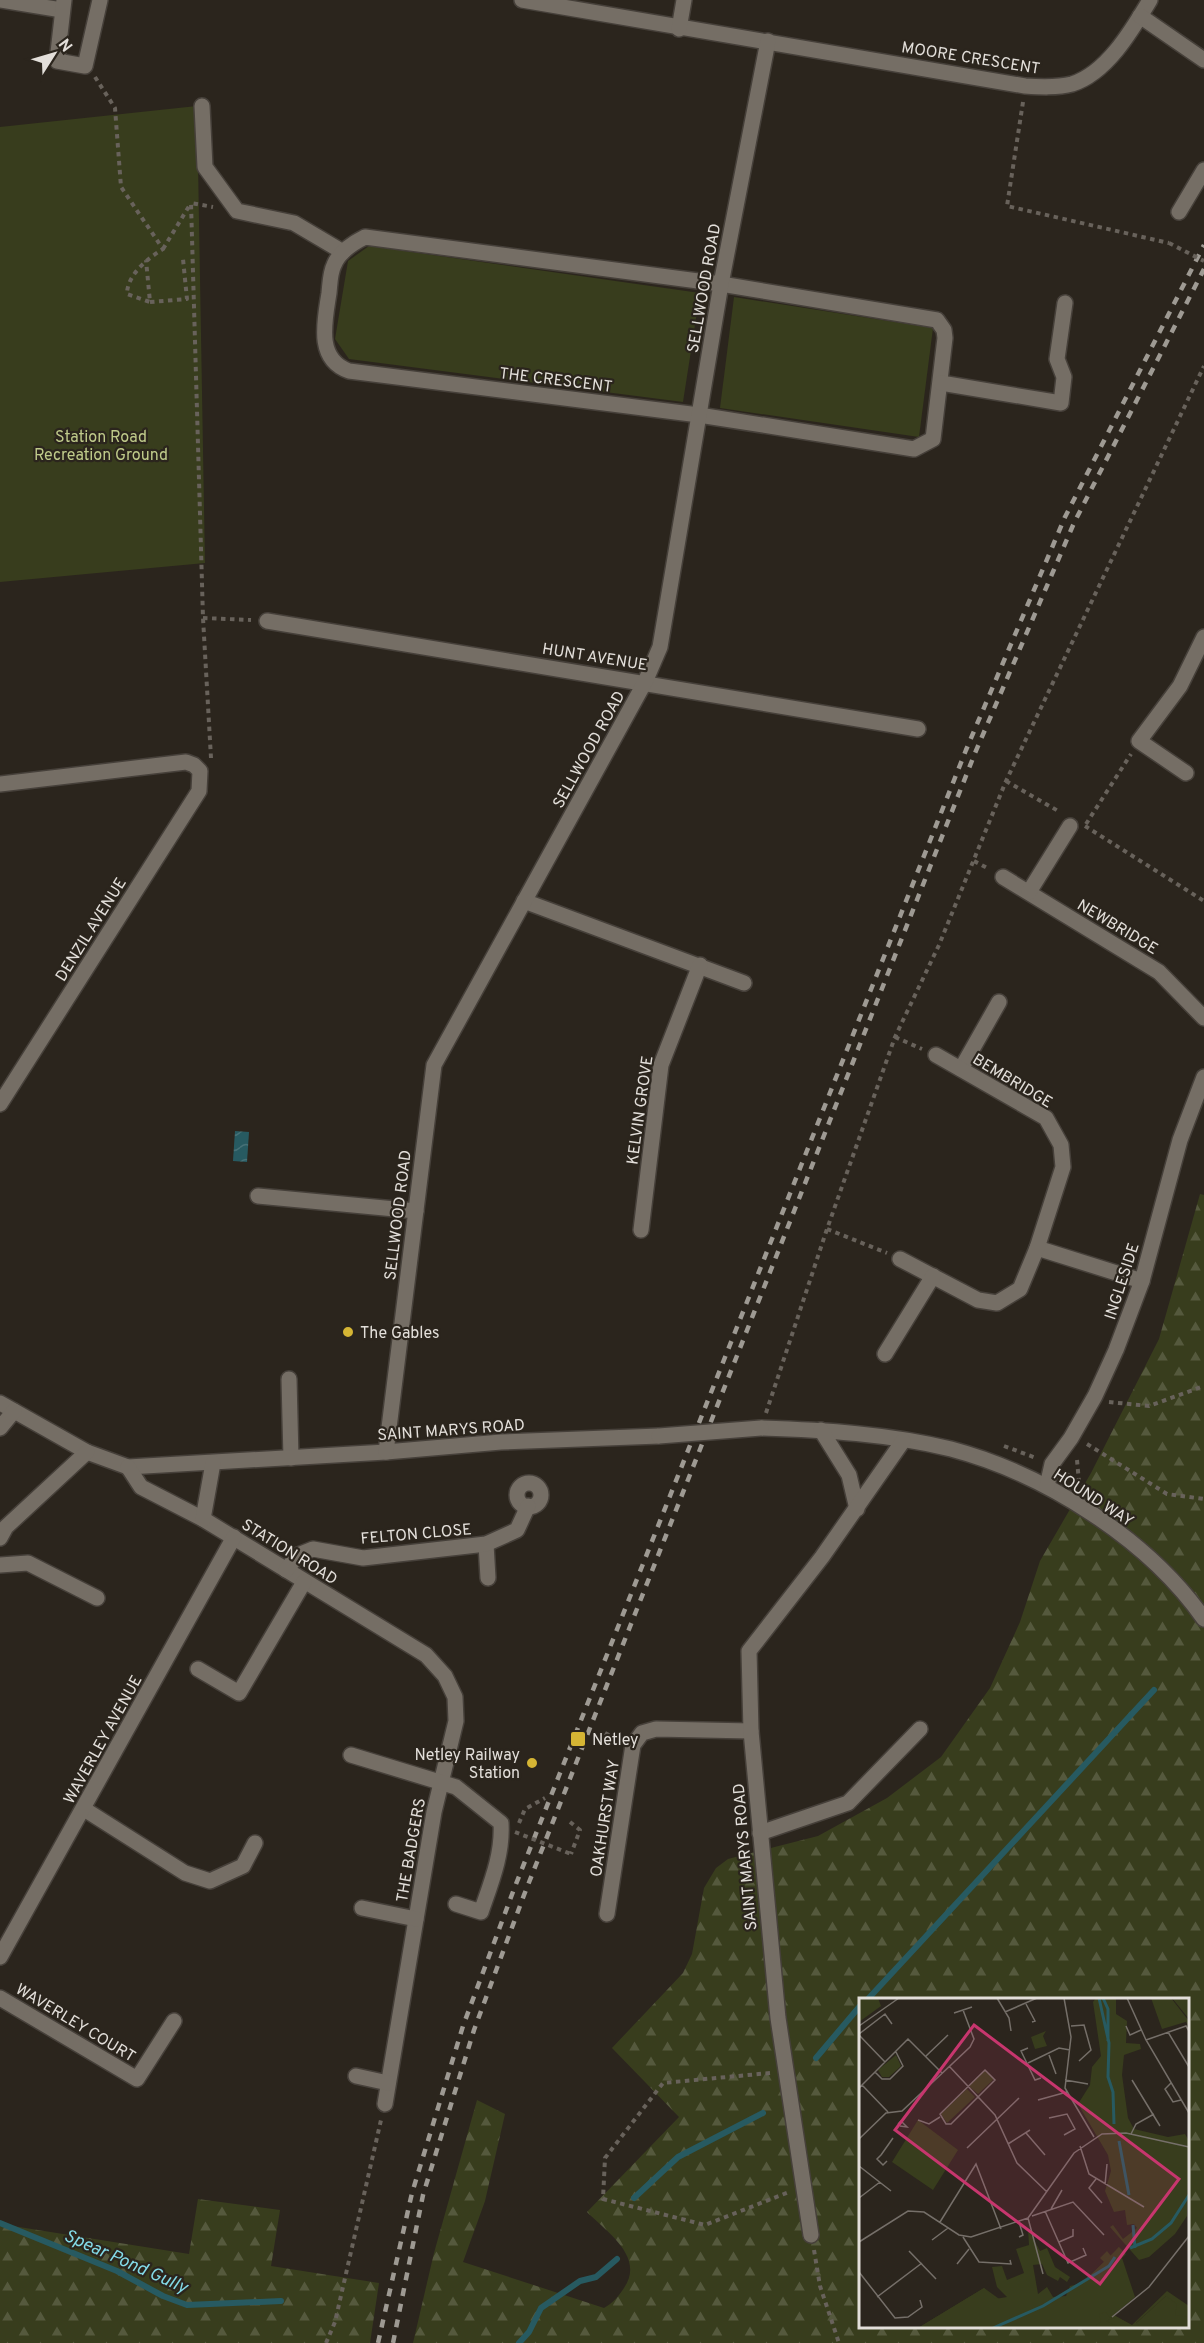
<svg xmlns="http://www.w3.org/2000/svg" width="1204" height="2343" font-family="Overpass,sans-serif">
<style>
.green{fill:#383d1d}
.forest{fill:url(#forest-firs);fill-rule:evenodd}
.water{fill:url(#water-waves)}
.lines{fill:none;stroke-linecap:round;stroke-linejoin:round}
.stream{stroke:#275a61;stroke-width:6}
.minor-casing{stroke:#46403a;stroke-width:18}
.path{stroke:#68625b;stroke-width:4;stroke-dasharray:4.5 4.5;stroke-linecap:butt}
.minor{stroke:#756e65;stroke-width:15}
.rail{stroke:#9e9a93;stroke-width:4.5;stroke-dasharray:8 8;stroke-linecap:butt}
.minor-bridge-casing{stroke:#46403a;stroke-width:18;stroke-linecap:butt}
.path-bridge{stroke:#68625b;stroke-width:4;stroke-dasharray:4.5 4.5;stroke-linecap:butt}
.minor-bridge{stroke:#756e65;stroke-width:15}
.poi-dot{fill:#d5b534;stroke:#2b251d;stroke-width:2}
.labels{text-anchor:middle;stroke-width:4.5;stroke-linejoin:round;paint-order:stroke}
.street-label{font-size:16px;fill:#e3dfda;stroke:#2b251d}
.park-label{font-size:16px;fill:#bfca8a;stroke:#2b251d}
.poi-label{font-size:16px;fill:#e3dfda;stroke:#2b251d;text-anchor:start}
.water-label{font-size:18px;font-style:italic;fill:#83dae7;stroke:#2b251d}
.inset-river{fill:none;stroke:#275a61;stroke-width:3}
.inset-road{fill:none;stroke:#756f69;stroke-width:1.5}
.view{fill:#c7366e;fill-opacity:0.15;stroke:#c7366e;stroke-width:3}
.inset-edge{fill:none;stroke:#e3dfda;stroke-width:3}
</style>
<defs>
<pattern id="forest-firs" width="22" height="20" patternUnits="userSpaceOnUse" patternTransform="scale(1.5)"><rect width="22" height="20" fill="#383d1d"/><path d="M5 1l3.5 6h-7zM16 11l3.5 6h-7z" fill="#55593d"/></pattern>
<pattern id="water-waves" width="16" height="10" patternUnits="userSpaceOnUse" patternTransform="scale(1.5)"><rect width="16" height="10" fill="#275a61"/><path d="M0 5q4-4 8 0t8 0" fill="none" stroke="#467177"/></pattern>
</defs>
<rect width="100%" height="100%" fill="#2b251d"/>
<g class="green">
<path d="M197,106L205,563L0,582V127Z"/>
<path d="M369,246L700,293L683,402L349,359L335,339L348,261Z"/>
<path d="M734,297L933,328L919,437L720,408Z"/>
</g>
<g class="forest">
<path d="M1200,1194L1204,1195V2343H413L434,2253L477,2100L505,2114L485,2201L463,2262L604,2308C613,2303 618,2297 624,2288C645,2257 608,2233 587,2212L679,2117L612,2048L683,1973L692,1954L704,1888L716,1868L728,1859L818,1836L887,1798L941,1757L990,1688L1020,1622L1040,1561L1091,1473L1159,1339ZM860,2000H1188V2326H860Z"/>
<path d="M198,2199L280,2210L271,2266L379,2283L370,2343H0V2224L189,2254Z"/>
</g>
<path class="water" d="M235,1131L249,1132L247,1162L233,1161Z"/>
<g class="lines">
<g class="stream">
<path d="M867,2000L1154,1690"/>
<path d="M816,2058L860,2006"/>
<path d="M634,2198L678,2157L763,2113"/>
<path d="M0,2223L117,2271L163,2296L187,2305L281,2301"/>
<path d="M519,2343L529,2332L541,2308L580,2281L596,2277L617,2259"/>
</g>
<defs>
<g id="minor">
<path d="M0,0L62,10"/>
<path d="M64,0L57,61L85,66L100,0"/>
<path d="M522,0L1025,86C1040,87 1057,88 1072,84C1107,73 1132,30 1150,0"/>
<path d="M1140,16L1204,60"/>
<path d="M679,29L684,0"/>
<path d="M202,106L205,167L237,211L294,223L343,252"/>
<path d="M1179,212L1204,170"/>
<path d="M365,237L721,284L937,320L944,330L945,338L933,439L914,449L699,415L349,371C315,359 325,320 329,293C330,284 330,273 334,265C339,252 353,243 365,237Z"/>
<path d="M941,383L1061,403L1064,377L1057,359L1065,303"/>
<path d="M267,621L918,729"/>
<path d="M1186,773L1139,741L1180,686L1204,637"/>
<path d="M0,784L186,762L194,765L200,771L199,791L0,1104"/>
<path d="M1003,877L1159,972L1204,1018"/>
<path d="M1029,892L1070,826"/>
<path d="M524,901L744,983"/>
<path d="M961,1069L999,1002"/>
<path d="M258,1196L416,1211"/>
<path d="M641,1230L661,1065L700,965"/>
<path d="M1037,1248L1142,1281"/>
<path d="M900,1259L978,1300L997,1303L1020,1289L1037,1248L1063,1167L1061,1145L1046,1118L936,1055"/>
<path d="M885,1354L933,1276"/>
<path d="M289,1379L291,1458"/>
<path d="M0,1403L87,1452L128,1467L386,1452L501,1442L659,1436"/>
<path d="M0,1428L14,1411"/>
<path d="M761,1428C824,1430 890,1434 951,1449C1045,1474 1148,1539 1204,1619"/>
<path d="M821,1430L849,1475L857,1509"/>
<path d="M386,1452L434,1065L645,682L660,647L721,284L768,41"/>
<path d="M128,1467L141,1487L203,1519L426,1655L445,1676L455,1697L456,1721L434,1812L385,2104"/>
<circle cx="529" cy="1495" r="12"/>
<path d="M1047,1486L1052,1464L1071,1438L1095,1396L1116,1350L1142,1281L1180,1140L1204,1077"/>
<path d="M203,1519L213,1463"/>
<path d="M0,1538L6,1527L87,1452"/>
<path d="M486,1544L488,1578"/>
<path d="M0,1565L28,1563L97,1598"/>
<path d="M286,1570L298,1555L313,1549L363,1558L486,1544L517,1530L528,1506"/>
<path d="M198,1669L239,1693L304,1582"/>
<path d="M351,1755L456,1787L501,1823C503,1854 491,1883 481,1912L456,1904"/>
<path d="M84,1809L185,1873L210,1881L243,1866L255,1843"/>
<path d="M760,1833L848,1803L920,1729"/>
<path d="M362,1908L416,1919"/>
<path d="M607,1914L633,1745L642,1733L656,1729L751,1731"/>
<path d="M0,1957L234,1537"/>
<path d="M0,1998L137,2079L174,2021"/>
<path d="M356,2076L388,2083"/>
<path d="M811,2235L778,2018L751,1731L749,1651L822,1557L903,1441"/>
</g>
</defs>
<use href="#minor" class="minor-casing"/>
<g class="path">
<path d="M95,77L115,108L121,187L163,249C148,258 127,275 127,294L150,302L146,260"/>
<path d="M1023,102L1007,206L1169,243"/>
<path d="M163,249L191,203"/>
<path d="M150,302L187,299L183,259"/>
<path d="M203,618L251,620"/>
<path d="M211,758L203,618L191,203L213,207"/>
<path d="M1006,781L1060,812"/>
<path d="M1086,824L1131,754"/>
<path d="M1085,826L1204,901"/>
<path d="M974,861L989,869"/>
<path d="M895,1037L922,1049"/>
<path d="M827,1229L887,1253"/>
<path d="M1109,1402L1149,1406L1204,1386"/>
<path d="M766,1413L827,1229L895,1037L939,945L1006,781L1204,366"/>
<path d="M1087,1444L1167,1494L1204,1499"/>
<path d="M1004,1446L1036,1458"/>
<path d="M1077,1460L1079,1482"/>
<path d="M1067,1474L1085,1487"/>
<path d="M605,1733L618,1740"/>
<path d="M570,1822L580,1830L571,1854"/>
<path d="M519,1823L525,1809L545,1798"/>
<path d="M770,2073L663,2083L605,2158L603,2199L705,2225L789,2192"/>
<path d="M814,2250L820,2286L839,2343"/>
<path d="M326,2343L335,2322L381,2120"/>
</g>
<use href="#minor" class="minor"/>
<g class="rail">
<path d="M378,2343L412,2193L463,2026L514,1889L966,750L1065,517L1204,245"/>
<path d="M393,2343L423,2195L474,2030L524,1895L975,753L1074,523L1204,269"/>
</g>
<defs>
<path id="minor-bridge" d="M659,1436L761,1428"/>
</defs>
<use href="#minor-bridge" class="minor-bridge-casing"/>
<g class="path-bridge">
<path d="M1169,243L1204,261"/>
<path d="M515,1832L571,1854"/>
</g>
<use href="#minor-bridge" class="minor-bridge"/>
</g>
<g class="poi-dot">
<circle cx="348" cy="1332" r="6"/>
<rect x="570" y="1731" width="16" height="16" rx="3"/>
<circle cx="532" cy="1763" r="6"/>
</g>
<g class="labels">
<g class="street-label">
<text transform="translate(971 57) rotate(9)" y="6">MOORE CRESCENT</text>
<text transform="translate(703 288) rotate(-80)" y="6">SELLWOOD ROAD</text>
<text transform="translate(556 379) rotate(7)" y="6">THE CRESCENT</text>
<text transform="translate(595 656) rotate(9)" y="6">HUNT AVENUE</text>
<text transform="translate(588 749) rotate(-61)" y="6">SELLWOOD ROAD</text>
<text transform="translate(1118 926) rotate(31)" y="6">NEWBRIDGE</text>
<text transform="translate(90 929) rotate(-58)" y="6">DENZIL AVENUE</text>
<text transform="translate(1013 1080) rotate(31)" y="6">BEMBRIDGE</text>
<text transform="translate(639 1110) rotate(-82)" y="6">KELVIN GROVE</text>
<text transform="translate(397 1215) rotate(-83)" y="6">SELLWOOD ROAD</text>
<text transform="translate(1121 1281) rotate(-72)" y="6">INGLESIDE</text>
<text transform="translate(451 1429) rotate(-4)" y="6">SAINT MARYS ROAD</text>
<text transform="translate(1094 1497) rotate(33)" y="6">HOUND WAY</text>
<text transform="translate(416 1533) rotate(-5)" y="6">FELTON CLOSE</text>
<text transform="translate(290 1551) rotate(32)" y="6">STATION ROAD</text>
<text transform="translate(102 1739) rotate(-61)" y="6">WAVERLEY AVENUE</text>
<text transform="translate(604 1818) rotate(-81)" y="6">OAKHURST WAY</text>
<text transform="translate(410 1850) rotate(-80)" y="6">THE BADGERS</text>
<text transform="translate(744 1857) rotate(-95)" y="6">SAINT MARYS ROAD</text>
<text transform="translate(76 2022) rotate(31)" y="6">WAVERLEY COURT</text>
</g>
<g class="park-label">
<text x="101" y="442">Station Road<tspan x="101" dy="18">Recreation Ground</tspan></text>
</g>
<g class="poi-label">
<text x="360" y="1338">The Gables</text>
<text x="592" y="1745">Netley</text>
<text x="520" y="1760" text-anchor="end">Netley Railway<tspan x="520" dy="18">Station</tspan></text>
</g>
<g class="water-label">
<text transform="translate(126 2261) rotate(24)" y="6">Spear Pond Gully</text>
</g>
</g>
<g transform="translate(859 1998)">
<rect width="330" height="330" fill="#2b251d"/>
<path d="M0,0H19L22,8L0,24ZM292,0H312L330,23L303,31ZM187,33L184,38L188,48L176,51L172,39ZM37,57L42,68L30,79H23L19,72ZM126,73L135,81L119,96L110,88ZM108,91L116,99L88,125L82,116ZM59,122L99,152L74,192L33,164ZM260,249L255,317L274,328L310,295L330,319V330H59L125,290L150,308L210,299Z" fill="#383d1d"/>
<path d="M237,0H257V16L268,23L267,45L281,46L282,51L265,57L263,77L269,120L275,131L309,139L326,136L330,143L328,218L316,236L290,259L280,262L251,229L254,227L264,241L278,230L275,226L268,227L266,212L255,214L246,193L252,173L249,157L219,106L231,87L233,69L242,58L234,4ZM313,0H330V28L327,24L330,21ZM169,231L181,253L188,250L196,269L211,279L208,284L201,279L199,283L188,277L183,266L174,267L179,296L188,289L194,299L207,298L211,288L223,285L245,264L241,260L248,253L252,258L260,249L267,256L263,260L276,299L251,320L247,314L240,316L242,324L233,330H59L125,290L136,301L148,299L138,289L133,269L143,268L148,282L165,275L157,251L170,247ZM308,293L330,308V319L316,317L318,306L307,298L277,325L283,330H262L247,323L258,319L273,327Z" fill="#383d1d"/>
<path class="inset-river" d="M240,0L250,45L249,79L254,94L255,126M244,0L249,11V43M260,143L270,197M274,227L276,250M271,250L293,241L312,225L330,197M134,330L184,308L250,268L256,259"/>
<path class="inset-road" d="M138,0L150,20L152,33M205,0L212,39L206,90L235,139M268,0L287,42L330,115M167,6L176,23L173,24M146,14L178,0M95,15L113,9M0,28L40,0M212,28L225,27L232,52L220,63M267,28L271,37L282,32M309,34L330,69M0,36L26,16L33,26M0,37L26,64M287,42L327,28L330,33M169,50L162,53L176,82L182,80M190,57L197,76M67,58L89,37M169,65L200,50L211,52M90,68L136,117L158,165L188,194M126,72L136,82L92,126H87L81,116ZM16,74L23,81H31L44,68L37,54M206,82L229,86M273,82L301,128M312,85L306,91L314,104L322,102M3,87L29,114M0,90L49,41L83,75M179,102L208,94M190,120L208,116L216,131L205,137M59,122L70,126L81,119M39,126L42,123L48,129L41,128M167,135L186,157M272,136L277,126L295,116M0,141L27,115L43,113L111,49L115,41L104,12M149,146L171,132M221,148L230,176L285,209M108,150L160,100M22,157L34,140M22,157L18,161L24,167L28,163M0,168L32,193M237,181L230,190L243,205M246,187L248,166M0,200L21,184M192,211L203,192M186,213L209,265L227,257L224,250M173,218L214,204L245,237M169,220L184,276M81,224L117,166L142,231M104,239L120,264L152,266L151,262M160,239L164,237L160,224M73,242L89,230M0,244L49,213L65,214L100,237L112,239L169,220L215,155L243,136L267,135L330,149M200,244L214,238V231M50,253L77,281M98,266L110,251M0,274L36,320L49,319L63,309L61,302M18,299L63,265M253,319L290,289L330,238"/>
<path class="view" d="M115,27L320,181L241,286L36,132Z"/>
<rect width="330" height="330" class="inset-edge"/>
</g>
<g transform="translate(54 54) rotate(53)" stroke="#2b251d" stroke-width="4.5" paint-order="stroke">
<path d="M0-4.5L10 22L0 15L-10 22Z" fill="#e3dfda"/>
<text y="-9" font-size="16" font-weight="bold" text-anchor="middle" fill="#e3dfda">N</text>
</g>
</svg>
